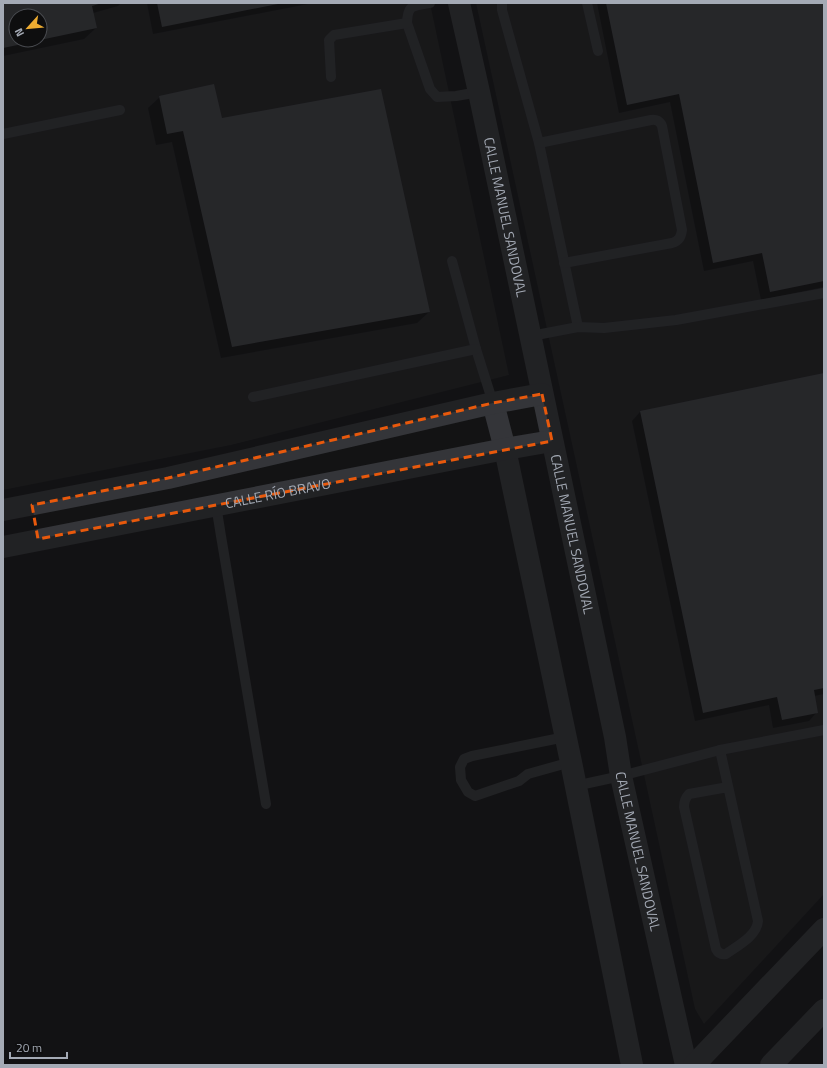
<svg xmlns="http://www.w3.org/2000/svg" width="827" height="1068" font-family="'Titillium Web',sans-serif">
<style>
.built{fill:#1f1f21;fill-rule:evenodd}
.shadow{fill:#0007;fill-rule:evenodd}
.building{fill:#3f4044}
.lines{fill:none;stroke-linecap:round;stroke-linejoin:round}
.service{stroke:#343539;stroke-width:10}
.tertiary{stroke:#343539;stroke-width:22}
.marked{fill:none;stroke:#e8590c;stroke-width:3;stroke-dasharray:8 5;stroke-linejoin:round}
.labels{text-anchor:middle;stroke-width:3;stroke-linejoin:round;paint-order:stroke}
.street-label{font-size:14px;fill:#a4aab5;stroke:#0e0e0f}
</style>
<rect width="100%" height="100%" fill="#131314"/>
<g class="built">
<path d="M3,3H430L509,375L231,445L3,490ZM16,16H40V40H16Z"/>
<path d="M476,3H824V894L704,1024L695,1009Z"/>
</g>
<g class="shadow">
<path d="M3,3H121L118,6L93,13L96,28L84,39L3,56ZM16,16H40V40H16Z"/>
<path d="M147,3H313L153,34Z"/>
<path d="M597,3H824V287L761,300L753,261L704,271L670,102L619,113Z"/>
<path d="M160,97L221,119L429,312L417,323L221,358L172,142L156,145L148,108Z"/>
<path d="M824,374V694L814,696L817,712L809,721L773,728L769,705L695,721L632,421L640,412Z"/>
</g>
<g class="building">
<path d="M3,3H102L92,6L97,28L40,40V16H16V40L37,41L3,48Z"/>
<path d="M157,3H278V4L162,27Z"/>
<path d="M606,3H824V281L770,292L762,253L713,263L679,94L627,105Z"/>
<path d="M214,84L222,118L381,89L430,312L232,347L183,131L167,134L159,96Z"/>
<path d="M824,373V688L814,690L818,713L782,720L777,697L703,713L640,411Z"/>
</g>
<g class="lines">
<g class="service">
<path d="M430,3C413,7 408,3 407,23L430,89L437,97L456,96L479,92"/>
<path d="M502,3V10L539,143L578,327"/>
<path d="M587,3L598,51"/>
<path d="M331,77L329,40L334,35L407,23"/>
<path d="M3,134L120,110"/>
<path d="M539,143L651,120C656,119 660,121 662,126L682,230C681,237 679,241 672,243L564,263"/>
<path d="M452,261L476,349L493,403"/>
<path d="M531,336L578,327L604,328L676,320L824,293"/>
<path d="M253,397L476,349"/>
<path d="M216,505L221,536L266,804"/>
<path d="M565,737L472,756L464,759L460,767L461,780L468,792L475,796L519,781L528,774L571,762"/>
<path d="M720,750L758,921C757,936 737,946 726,954C721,955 718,953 716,949L684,807C684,802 685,798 689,794L728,787"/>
<path d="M575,786L621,776L720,750L824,730"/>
</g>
<g class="tertiary">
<path id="s1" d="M459,3L479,92L615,737L621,776L686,1065"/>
<path d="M493,403L505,449L571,762L632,1065"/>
<path d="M3,510L168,478L493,403L542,394"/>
<path id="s2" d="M3,547L505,449L552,441"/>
<path d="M694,1065L824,929"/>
<path d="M771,1065L824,1010"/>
</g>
</g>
<path d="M0 0H827V1068H0ZM542,394L552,441L38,539L32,505L168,478L493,403Z" fill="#131314" fill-opacity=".55" fill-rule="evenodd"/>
<path class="marked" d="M542,394L552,441L38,539L32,505L168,478L493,403Z"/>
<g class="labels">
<g class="street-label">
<text dy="5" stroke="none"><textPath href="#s1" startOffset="219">CALLE MANUEL SANDOVAL</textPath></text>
<text dy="5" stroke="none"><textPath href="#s2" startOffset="280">CALLE RÍO BRAVO</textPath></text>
<text dy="5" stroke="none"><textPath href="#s1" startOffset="543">CALLE MANUEL SANDOVAL</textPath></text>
<text dy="5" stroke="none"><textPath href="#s1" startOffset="867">CALLE MANUEL SANDOVAL</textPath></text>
</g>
</g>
<rect width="827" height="1068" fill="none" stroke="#a4aab5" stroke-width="8"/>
<g transform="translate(28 28) rotate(243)"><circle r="19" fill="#0e0e0f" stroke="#4a4c51"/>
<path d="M0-3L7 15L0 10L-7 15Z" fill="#eeac31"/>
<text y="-6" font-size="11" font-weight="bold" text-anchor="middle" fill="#a4aab5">N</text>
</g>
<path d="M10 1052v6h57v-6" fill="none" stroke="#a4aab5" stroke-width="2"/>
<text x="16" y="1052" font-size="12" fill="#a4aab5" stroke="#0e0e0f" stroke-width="3" paint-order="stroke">20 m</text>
</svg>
